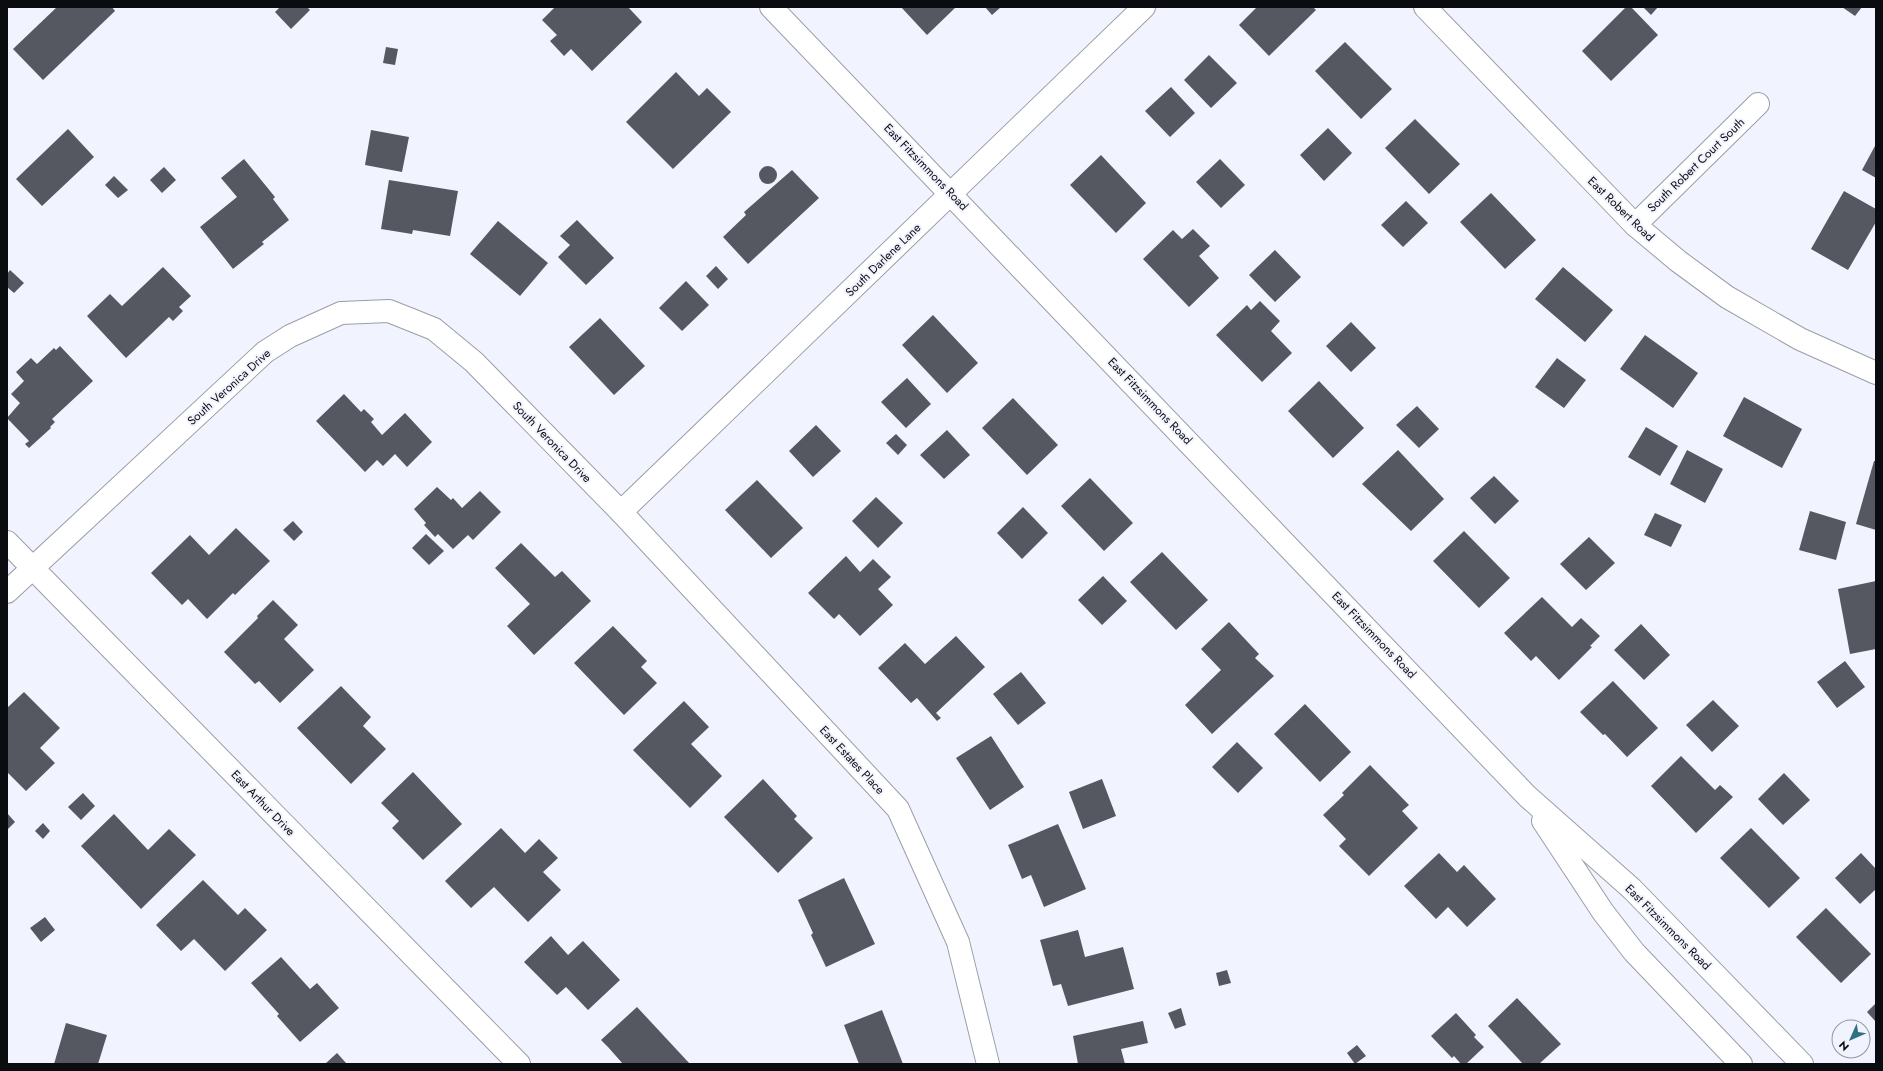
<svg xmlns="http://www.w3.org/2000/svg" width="1883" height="1071" font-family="Jost,sans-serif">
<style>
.building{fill:#555860}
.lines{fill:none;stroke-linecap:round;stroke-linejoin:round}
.minor-casing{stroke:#9a9ea6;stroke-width:24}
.minor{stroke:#fff;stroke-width:22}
.labels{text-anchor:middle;stroke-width:4;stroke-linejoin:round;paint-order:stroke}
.street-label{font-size:12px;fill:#0b0c0f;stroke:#f1f4fe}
</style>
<rect width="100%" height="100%" fill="#f1f4fe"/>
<g class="building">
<path d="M57,7H112L115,11L43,80L13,49Z"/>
<path d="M280,7H307L310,10L291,29L275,12Z"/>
<path d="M555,7H628L642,22L592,71L571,49L564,56L550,41L557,35L542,20Z"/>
<path d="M901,7H956L927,35Z"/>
<path d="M985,7H1001L992,15Z"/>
<path d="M1257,7H1313L1316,10L1269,56L1239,25Z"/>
<path d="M1626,7H1631L1658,35L1611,81L1582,51Z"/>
<path d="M1643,7H1658L1651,15Z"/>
<path d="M1842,7H1862L1855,16Z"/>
<path d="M1345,42L1392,89L1361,119L1315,71Z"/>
<path d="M386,47L398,49L395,65L383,63Z"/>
<path d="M1209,55L1237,83L1211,108L1184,80Z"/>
<path d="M676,72L699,96L707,88L731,112L673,169L626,122Z"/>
<path d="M1171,87L1195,113L1170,137L1145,111Z"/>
<path d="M1415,119L1460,164L1429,194L1385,148Z"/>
<path d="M1328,128L1352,153L1324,181L1300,155Z"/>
<path d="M68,129L94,157L42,206L16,179Z"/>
<path d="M371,130L409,137L402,172L365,165Z"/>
<path d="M1876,144V178L1862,170Z"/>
<path d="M1101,155L1146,203L1116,233L1070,185Z"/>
<path d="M244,159L275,197L273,199L289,220L262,242L264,244L233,269L200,227L237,197L221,178Z"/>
<path d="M1220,159L1245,185L1221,208L1196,182Z"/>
<circle cx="768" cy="175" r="9"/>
<path d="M164,167L176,180L162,193L150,180Z"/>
<path d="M792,170L819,198L748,264L723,237L746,215L744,212Z"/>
<path d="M114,176L128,190L118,198L105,185Z"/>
<path d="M389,180L458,191L450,236L413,230L412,234L381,229Z"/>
<path d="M1844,191L1876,209V222L1848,270L1811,249Z"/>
<path d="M1491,193L1536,240L1505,269L1460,222Z"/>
<path d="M1406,201L1428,223L1403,247L1381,225Z"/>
<path d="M577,220L614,258L586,285L558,257L570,245L560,236Z"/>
<path d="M498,221L548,263L520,296L470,254Z"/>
<path d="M1193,229L1210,246L1199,256L1219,278L1189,307L1143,259L1173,230L1182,239Z"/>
<path d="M1275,250L1301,277L1275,302L1249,275Z"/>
<path d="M716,266L728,279L718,289L706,276Z"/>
<path d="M163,267L191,296L179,307L183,311L173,321L169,317L126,358L87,316L110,294L122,306Z"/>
<path d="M1563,267L1613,310L1585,342L1535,299Z"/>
<path d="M10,270L24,283L14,293L7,287V274Z"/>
<path d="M686,281L709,305L682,331L659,308Z"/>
<path d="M1260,301L1280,321L1271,331L1292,353L1262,382L1216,335L1247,305L1251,310Z"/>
<path d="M933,315L978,363L947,393L902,345Z"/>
<path d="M600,318L645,366L614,395L569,347Z"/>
<path d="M1351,322L1376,348L1351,372L1326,346Z"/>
<path d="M1645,335L1698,373L1673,408L1620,369Z"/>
<path d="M60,346L93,381L52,419L55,422L50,427L51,428L29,448L25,444L29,441L7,418L20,403L11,394L24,381L16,372L31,358L37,364L54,348L56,350Z"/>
<path d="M1557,358L1586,380L1564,408L1535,387Z"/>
<path d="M907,378L931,404L906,428L881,402Z"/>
<path d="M1319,381L1364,428L1333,458L1288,411Z"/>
<path d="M344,394L361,412L364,409L374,419L371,422L382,435L405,413L432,442L407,467L395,454L383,466L377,460L365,472L316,421Z"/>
<path d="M1744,397L1802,429L1782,468L1723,436Z"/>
<path d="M1013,398L1058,445L1027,475L982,428Z"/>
<path d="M1417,406L1439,429L1419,448L1396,425Z"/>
<path d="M816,425L841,451L813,477L789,451Z"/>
<path d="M1646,427L1678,446L1660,476L1628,457Z"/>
<path d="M947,430L970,455L944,479L920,455Z"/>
<path d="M896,434L907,445L898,455L886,443Z"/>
<path d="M1398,450L1444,499L1411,531L1362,484Z"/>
<path d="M1687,450L1723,469L1705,503L1670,484Z"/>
<path d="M1874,461H1876V530L1856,524Z"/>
<path d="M1494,476L1519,501L1495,524L1470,498Z"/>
<path d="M1090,478L1133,523L1104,551L1061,506Z"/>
<path d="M757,480L803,528L771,558L725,510Z"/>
<path d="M437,487L451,500L453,498L462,508L480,491L501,512L473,540L468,535L453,549L438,534L435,537L424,525L426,523L414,509Z"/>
<path d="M876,497L903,523L878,548L852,521Z"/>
<path d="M1023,507L1048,533L1022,559L997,533Z"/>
<path d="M1810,511L1846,522L1836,560L1799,550Z"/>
<path d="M1655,513L1682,525L1671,547L1644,535Z"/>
<path d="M293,521L303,532L294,541L283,530Z"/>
<path d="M236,528L270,561L235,595L233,593L207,619L188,599L182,605L151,573L190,535L209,555Z"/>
<path d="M1464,531L1510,578L1479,608L1433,561Z"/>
<path d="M426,534L444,551L429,565L412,548Z"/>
<path d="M1589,537L1615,563L1586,590L1560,564Z"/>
<path d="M521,543L555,577L562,571L591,601L534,655L507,626L530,604L495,568Z"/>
<path d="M1162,552L1208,600L1176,630L1130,582Z"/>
<path d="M846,556L860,572L873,559L891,577L878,589L893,605L860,636L839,614L834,619L808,593Z"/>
<path d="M1103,576L1127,601L1102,625L1078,600Z"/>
<path d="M1876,581V649L1850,654L1838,589Z"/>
<path d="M1542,597L1572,627L1581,618L1600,636L1590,646L1592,647L1559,680L1536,656L1531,661L1504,633Z"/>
<path d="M273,600L298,625L284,639L314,670L280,703L259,681L255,684L224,652L258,618L257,616Z"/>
<path d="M1229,622L1259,654L1255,658L1274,676L1212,734L1185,705L1221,670L1201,649Z"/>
<path d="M1641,624L1670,655L1644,680L1614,650Z"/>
<path d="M613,626L647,661L641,667L657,683L624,715L574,663Z"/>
<path d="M956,636L985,667L936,713L941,718L937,721L917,698L911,703L878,668L905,643L925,664Z"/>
<path d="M1845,661L1865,687L1837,708L1817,682Z"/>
<path d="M1021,672L1046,703L1018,725L993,694Z"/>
<path d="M1613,681L1658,728L1627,757L1605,734L1603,735L1580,712Z"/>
<path d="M341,686L371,717L363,726L386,749L351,784L297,728Z"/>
<path d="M24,692L60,728L40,748L55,763L26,791L7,772V708Z"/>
<path d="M1713,700L1739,726L1712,752L1686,725Z"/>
<path d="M684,701L709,727L691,744L722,776L690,808L633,750Z"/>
<path d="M1305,704L1351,752L1320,782L1274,734Z"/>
<path d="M991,736L1024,787L990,810L956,758Z"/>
<path d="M1237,742L1263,768L1238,793L1212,767Z"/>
<path d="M1681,756L1715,790L1720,785L1733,797L1696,833L1651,786Z"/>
<path d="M1370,765L1409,805L1402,811L1418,828L1369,876L1339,846L1346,839L1323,815L1344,795L1342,793Z"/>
<path d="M413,772L462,824L423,860L392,828L399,821L381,803Z"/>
<path d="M1784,773L1810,800L1783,825L1758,799Z"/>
<path d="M763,779L797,816L794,819L813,838L778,873L724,817Z"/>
<path d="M1102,779L1116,816L1083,829L1069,792Z"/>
<path d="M83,793L95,806L81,820L68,807Z"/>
<path d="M7,813L15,822L7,830Z"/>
<path d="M114,814L148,850L169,829L196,855L141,909L81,846Z"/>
<path d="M43,823L50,831L43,839L35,831Z"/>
<path d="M1058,824L1086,889L1044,907L1031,875L1022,879L1008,845Z"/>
<path d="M501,828L525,853L539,839L558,858L543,872L561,890L528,922L494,887L471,908L445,881Z"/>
<path d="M1751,828L1800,878L1769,908L1720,858Z"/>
<path d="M1439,853L1457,872L1464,865L1496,899L1467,927L1448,907L1436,919L1404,886Z"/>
<path d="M1861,853L1876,869V889L1860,904L1835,878Z"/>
<path d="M844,878L875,944L826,967L811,935L813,933L798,900Z"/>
<path d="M203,880L238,915L245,908L267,930L225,971L194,939L181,951L156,925Z"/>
<path d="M1826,908L1871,954L1841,983L1796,937Z"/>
<path d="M45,917L55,930L41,942L30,928Z"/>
<path d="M1078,930L1085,957L1123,947L1134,989L1068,1006L1061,984L1053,986L1040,940Z"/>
<path d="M551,936L568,955L583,941L620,980L588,1010L566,987L557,995L524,962Z"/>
<path d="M281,957L310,989L317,983L339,1008L300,1042L277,1016L279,1014L251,983Z"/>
<path d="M1227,970L1231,983L1219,986L1216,973Z"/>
<path d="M1517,998L1561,1044L1539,1064H1523L1488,1026Z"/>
<path d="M1876,1003V1022L1867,1012Z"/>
<path d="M637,1007L690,1064H623L608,1047L601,1040Z"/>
<path d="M1181,1008L1186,1025L1175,1029L1168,1013Z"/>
<path d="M882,1010L903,1064H859L844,1025Z"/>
<path d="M1456,1013L1476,1035L1474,1037L1484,1047L1466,1064H1461L1454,1056L1452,1058L1431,1036Z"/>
<path d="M1143,1021L1148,1043L1121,1049L1125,1064H1078L1073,1036Z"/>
<path d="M66,1023L107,1035L98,1064H54Z"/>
<path d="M1357,1045L1366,1056L1355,1064L1347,1053Z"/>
<path d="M337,1053L347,1064H325Z"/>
</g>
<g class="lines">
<defs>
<g id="minor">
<path d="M771,7L1527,796L1632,889L1802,1064"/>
<path d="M1425,7L1635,225L1678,261L1727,297L1800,339L1876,373"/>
<path d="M1635,225L1758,104"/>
<path d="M621,512L1144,7"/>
<path d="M7,542L519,1064"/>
<path d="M7,592L265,352L290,336L341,313L389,311L434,329L474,362L621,512L898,809L958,942L988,1064"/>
<path d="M1543,821L1603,912L1634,952L1741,1064"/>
</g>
</defs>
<use href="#minor" class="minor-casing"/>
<use href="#minor" class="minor"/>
</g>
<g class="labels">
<g class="street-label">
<text transform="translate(1696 165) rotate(-44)" y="4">South Robert Court South</text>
<text transform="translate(926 167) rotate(46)" y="4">East Fitzsimmons Road</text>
<text transform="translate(1621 209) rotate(44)" y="4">East Robert Road</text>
<text transform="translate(883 260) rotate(-44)" y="4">South Darlene Lane</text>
<text transform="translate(229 387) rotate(-42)" y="4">South Veronica Drive</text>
<text transform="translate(1150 401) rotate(46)" y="4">East Fitzsimmons Road</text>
<text transform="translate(552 442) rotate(46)" y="4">South Veronica Drive</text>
<text transform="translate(1374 635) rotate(46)" y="4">East Fitzsimmons Road</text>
<text transform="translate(852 760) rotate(47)" y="4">East Estates Place</text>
<text transform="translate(263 803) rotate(46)" y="4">East Arthur Drive</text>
<text transform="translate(1668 927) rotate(45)" y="4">East Fitzsimmons Road</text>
</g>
</g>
<rect width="1883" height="1071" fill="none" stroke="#0b0c0f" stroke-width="16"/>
<g transform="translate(1851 1039) rotate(225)"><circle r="19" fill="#f1f4fe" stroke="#95979e"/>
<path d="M0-3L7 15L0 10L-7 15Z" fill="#2e7182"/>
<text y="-6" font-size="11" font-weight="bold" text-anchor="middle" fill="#0b0c0f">N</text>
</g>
</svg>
